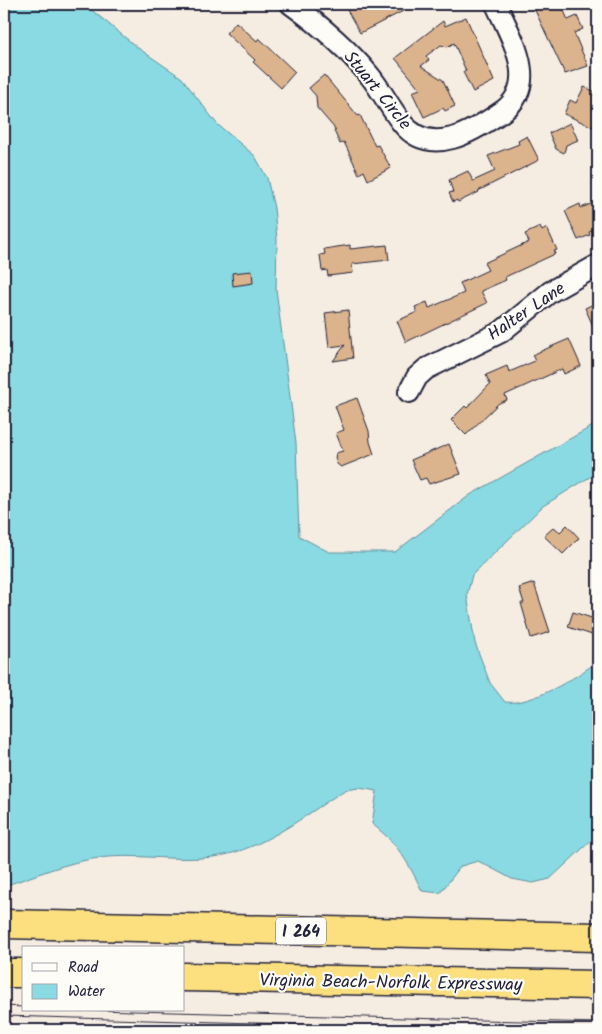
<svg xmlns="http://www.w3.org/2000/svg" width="602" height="1034" font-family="Kalam,sans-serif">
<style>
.water{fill:#89dae2;stroke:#60909f}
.building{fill:#dbb38c;stroke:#22223b}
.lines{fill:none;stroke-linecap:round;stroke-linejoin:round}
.minor-casing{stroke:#22223b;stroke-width:24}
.highway-casing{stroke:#22223b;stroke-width:31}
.minor{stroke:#fdfcf7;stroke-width:20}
.highway{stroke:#fce080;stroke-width:28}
.tram{stroke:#22223b;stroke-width:1}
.labels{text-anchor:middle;stroke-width:4.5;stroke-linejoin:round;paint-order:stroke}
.shield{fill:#fdfcf7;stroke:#646373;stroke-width:1}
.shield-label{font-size:16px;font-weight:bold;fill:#22223b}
.street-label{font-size:18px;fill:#22223b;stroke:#fdfcf7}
</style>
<rect width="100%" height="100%" fill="#f6ede2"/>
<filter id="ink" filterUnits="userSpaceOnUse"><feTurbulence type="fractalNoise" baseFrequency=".02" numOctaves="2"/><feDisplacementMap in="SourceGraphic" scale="10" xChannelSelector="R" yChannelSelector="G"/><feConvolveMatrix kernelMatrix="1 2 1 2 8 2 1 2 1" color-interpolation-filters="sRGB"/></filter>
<g filter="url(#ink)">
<path class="water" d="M4,4H81L88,7L138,48L182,78L217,124L255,156L267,178L274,208L277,239L276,289L296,443L299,536L329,552H395L470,495L598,423V472L543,506L472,575L467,595L475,643L490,683L505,702C531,706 577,677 598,661V834L550,879L533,883L512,879L478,861L461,866L440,893L422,891C408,862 398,844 372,824L377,791L359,788L345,790C310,812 275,840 236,852C192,866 144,852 99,858C66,862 35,876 4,886Z"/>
<g class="building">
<path d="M358,4H417L360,33L347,10Z"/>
<path d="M532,4H561L568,20L577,16L583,29L574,33L588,66L565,74Z"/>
<path d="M466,17L494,81L473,92L463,72L466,71L454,43L447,47L441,45L426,56L429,60L421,66L443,80L455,106L445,111L443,108L424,117L412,92L420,89L395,58L443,21L445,26Z"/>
<path d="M236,22L257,41L259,38L295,72L281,88L253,62L255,60L226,33Z"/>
<path d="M324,75L358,116L360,115L375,146L378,145L391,168L368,180L364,171L359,174L344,142L340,144L334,131L336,130L317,108L316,96L309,88Z"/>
<path d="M584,87L598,93V116L593,127L564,114L570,100L576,103Z"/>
<path d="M570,123L578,140L566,145L564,153L556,149L549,133Z"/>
<path d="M527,136L539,160L478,191L479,192L458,202L457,200L453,202L449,193L453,192L449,180L468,171L473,181L495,171L488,156L519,144L518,141Z"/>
<path d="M598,201V228L589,232L590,235L578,240L565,211L580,204L581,208Z"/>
<path d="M540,227L542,231L547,228L557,250L554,251L555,254L505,277L506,280L481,291L487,303L406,342L397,321L417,312L415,307L427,302L429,308L464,293L460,283L488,270L484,263L529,242L525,234Z"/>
<path d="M350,245V249L387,245L389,260L352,264L353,273L328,276L327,270L322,271L320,255L325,254L324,249Z"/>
<path d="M252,271L253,283L233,286L232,273Z"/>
<path d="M598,302V337L585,308Z"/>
<path d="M348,310L353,358L333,361L345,345L329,347L325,313Z"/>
<path d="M569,339L581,366L564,374L562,369L505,395L507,400L499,403L466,435L451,420L465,406L467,408L490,384L486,375L507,366L509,372L535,361L532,355Z"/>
<path d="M357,398L369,431L370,442L374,454L341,467L337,464L335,458L336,453L343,451L336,433L344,430L335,406Z"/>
<path d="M449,444L461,474L429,484L426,478L420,480L411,460Z"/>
<path d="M567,525L579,538L563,554L544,536L554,527L560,532Z"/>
<path d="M534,583L550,632L531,638L521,603H524L519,588Z"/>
<path d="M573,612L598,620V637L568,627Z"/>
</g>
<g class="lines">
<defs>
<g id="minor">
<path d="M291,4C320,25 347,48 370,76C382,91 390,108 402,123C431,159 474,131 503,111C541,83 510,36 496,4"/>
<path d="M409,392L417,377L426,369L501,332L550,292L598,265"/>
</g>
<g id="highway">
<path d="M4,924L598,937"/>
<path d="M4,973H24"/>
<path d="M184,977L598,985"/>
</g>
</defs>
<use href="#minor" class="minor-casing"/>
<use href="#highway" class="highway-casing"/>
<use href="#minor" class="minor"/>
<use href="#highway" class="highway"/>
<g class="tram">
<path d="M4,1006L24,1007"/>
<path d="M95,1010L598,1023"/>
<path d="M4,1016L505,1030"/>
</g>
</g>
</g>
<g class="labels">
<rect class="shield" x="276" y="917.5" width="50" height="27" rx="4"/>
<g class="shield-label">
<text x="301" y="937">I 264</text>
</g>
<g class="street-label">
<text transform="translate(378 90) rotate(51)" y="6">Stuart Circle</text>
<text transform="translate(526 311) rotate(-34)" y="6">Halter Lane</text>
<text transform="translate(391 982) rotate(1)" y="6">Virginia Beach-Norfolk Expressway</text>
</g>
</g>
<rect width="602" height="1034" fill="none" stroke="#fdfcf7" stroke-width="20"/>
<rect x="10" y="10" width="582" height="1014" fill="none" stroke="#22223b" stroke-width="2" filter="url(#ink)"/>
<rect x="22" y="946" width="162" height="65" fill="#fdfcf7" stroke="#a5a5ac"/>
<rect x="32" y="963" width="25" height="8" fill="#fdfcf7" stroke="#a5a5ac"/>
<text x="68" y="972" font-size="15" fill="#22223b">Road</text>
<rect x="32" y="984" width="25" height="15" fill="#89dae2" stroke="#a5a5ac"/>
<text x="68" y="996" font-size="15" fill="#22223b">Water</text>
</svg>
